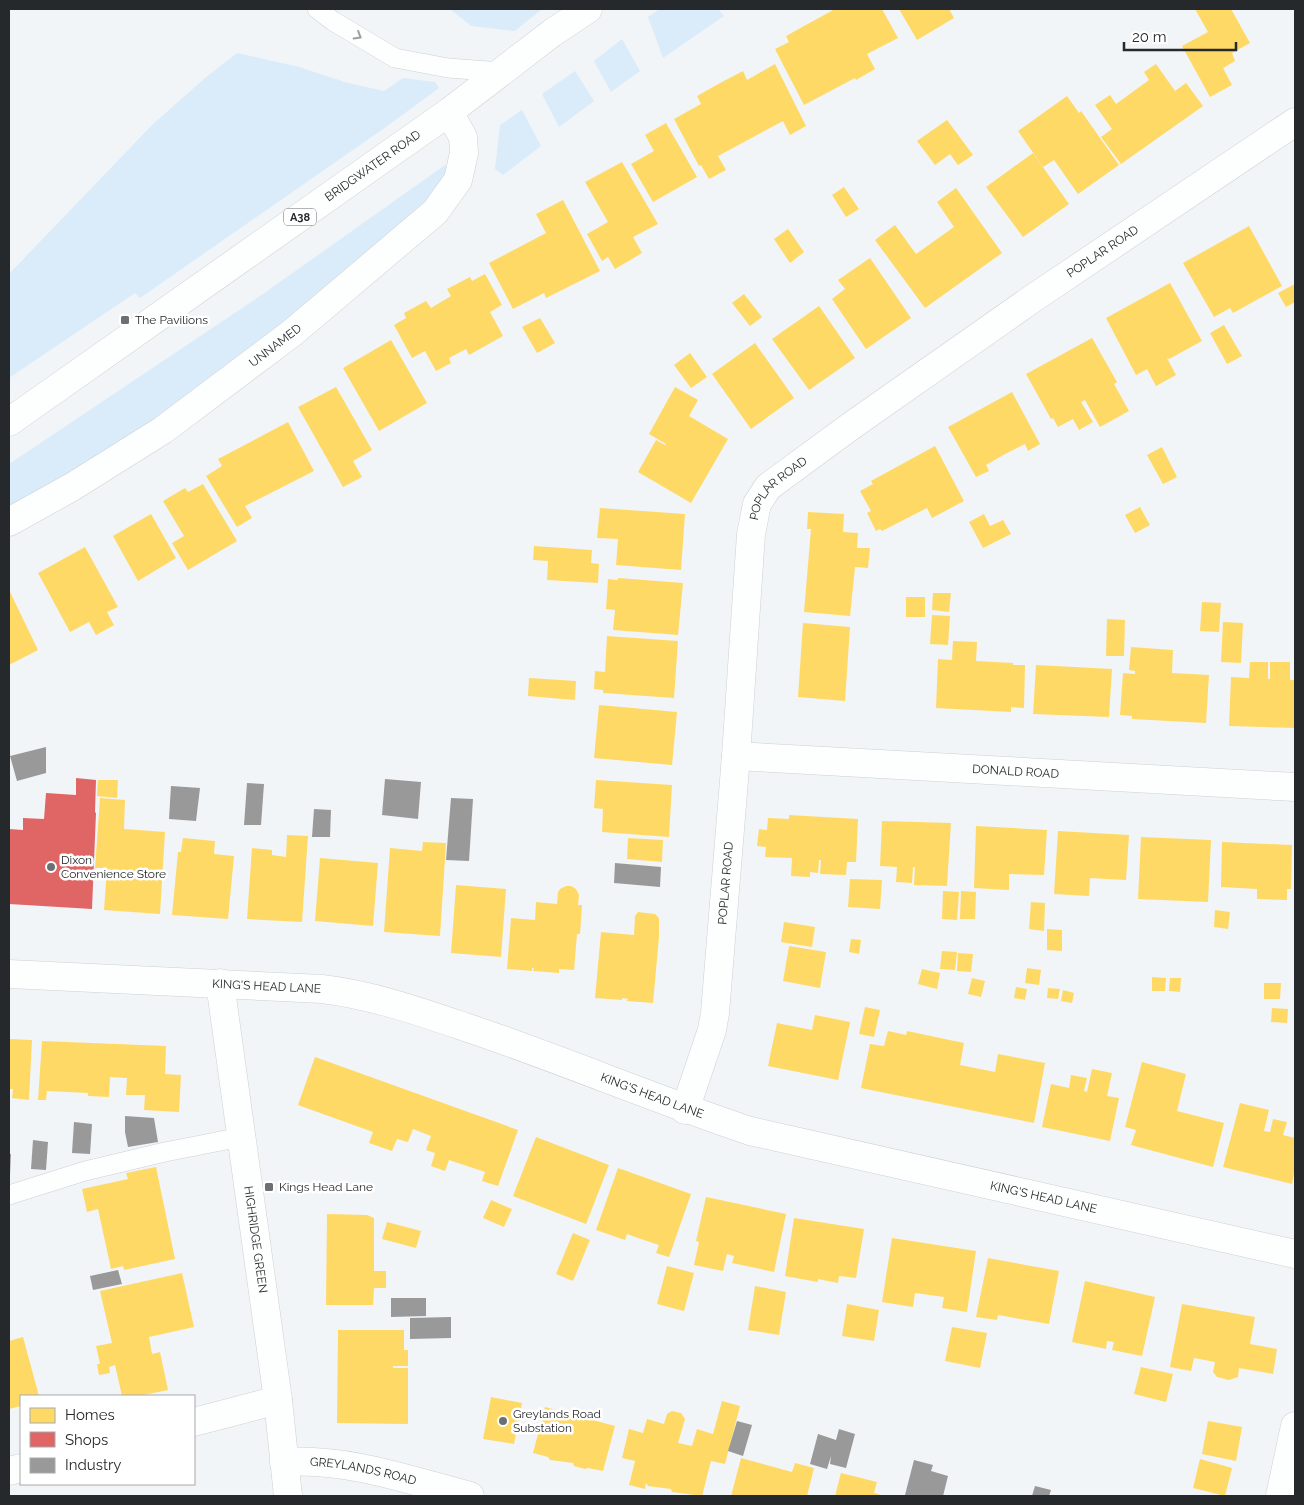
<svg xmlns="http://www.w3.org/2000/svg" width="1304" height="1505" font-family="Raleway,sans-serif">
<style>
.green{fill:#daebfa}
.homes{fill:#ffd966}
.shops{fill:#e06666}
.industry{fill:#999}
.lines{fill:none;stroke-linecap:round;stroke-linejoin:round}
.lane-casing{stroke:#cdd1d3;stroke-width:20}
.street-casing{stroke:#cdd1d3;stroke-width:29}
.secondary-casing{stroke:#cdd1d3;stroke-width:29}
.highway-casing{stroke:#cdd1d3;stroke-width:29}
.lane{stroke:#fdfefe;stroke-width:19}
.street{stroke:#fdfefe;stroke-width:28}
.secondary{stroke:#fdfefe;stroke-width:28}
.highway{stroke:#fdfefe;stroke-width:28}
.oneway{stroke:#9c9e9f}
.poi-dot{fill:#6d7073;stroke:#fff;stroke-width:2}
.labels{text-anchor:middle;stroke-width:5;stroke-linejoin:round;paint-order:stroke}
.shield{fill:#fff;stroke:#67696b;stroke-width:1}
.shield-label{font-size:11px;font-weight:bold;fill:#26292b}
.street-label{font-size:12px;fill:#26292b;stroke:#fff}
.poi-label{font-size:12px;fill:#26292b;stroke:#fff;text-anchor:start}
</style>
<rect width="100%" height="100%" fill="#f1f5f8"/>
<g class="green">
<path d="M450,9H542L515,31L471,26Z"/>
<path d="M660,9H718L724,16L663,58L648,17Z"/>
<path d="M622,39L640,71L611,92L594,61Z"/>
<path d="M237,53L299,67L348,83L384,91L403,78L435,82L439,88L386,127L140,298L135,293L9,378V274L152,125L205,78Z"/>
<path d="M575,71L594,101L559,127L542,94Z"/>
<path d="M522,110L541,146L503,175L495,169L500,125Z"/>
<path d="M445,165L448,168L444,184L432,205L154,427L9,512V464L263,294Z"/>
</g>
<g class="homes">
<path d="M835,9H882L898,38L867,54L875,69L856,80L855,78L804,105L775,49L789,42L786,36Z"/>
<path d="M899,9H949L954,18L917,40Z"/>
<path d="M1195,9H1231L1250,43L1232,53L1235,61L1223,68L1232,85L1210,97L1182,46L1208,32Z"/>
<path d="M775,64L806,126L790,135L783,121L718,156L726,170L709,179L701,165L699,166L674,119L701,104L697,96L722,82L743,71L747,80Z"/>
<path d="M1156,64L1175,91L1186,83L1203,106L1121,164L1101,137L1112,129L1095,105L1110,95L1116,104L1149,80L1144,72Z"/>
<path d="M1067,96L1079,113L1081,111L1119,165L1078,194L1054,160L1043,167L1018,131Z"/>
<path d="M947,120L973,155L958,165L950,154L935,165L917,141Z"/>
<path d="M666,123L697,177L653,202L631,164L654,151L645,135Z"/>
<path d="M1033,153L1069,204L1023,237L986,187Z"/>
<path d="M622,162L658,224L633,237L642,253L615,269L608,257L602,261L587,234L608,222L585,182Z"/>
<path d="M844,187L859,209L846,217L832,195Z"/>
<path d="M956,188L1002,253L925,308L875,240L895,225L916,254L954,227L937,202Z"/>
<path d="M563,200L600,271L546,298L544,293L513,309L489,263L546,233L536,214Z"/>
<path d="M1249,226L1282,286L1233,313L1230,308L1214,317L1183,263Z"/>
<path d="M788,229L804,252L790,263L774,239Z"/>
<path d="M870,258L911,318L866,349L832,299L845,289L838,280Z"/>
<path d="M485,274L502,305L490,312L503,336L469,355L466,349L449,358L451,363L436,371L425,351L412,358L394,325L406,318L404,313L426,301L431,308L451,296L447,289L470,277L472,281Z"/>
<path d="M1170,283L1202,341L1169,359L1167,358L1176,375L1156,386L1147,369L1136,375L1106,318Z"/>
<path d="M1295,284V302L1286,307L1278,293Z"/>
<path d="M744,294L762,317L750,326L732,303Z"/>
<path d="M819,306L855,358L809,390L772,339Z"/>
<path d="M540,318L555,343L537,353L522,327Z"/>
<path d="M1224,325L1242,356L1227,364L1210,333Z"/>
<path d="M1092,338L1117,382L1114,384L1129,411L1100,427L1085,400L1081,402L1093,422L1079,430L1073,419L1058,427L1053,418L1051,419L1026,374Z"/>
<path d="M391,340L427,403L379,431L343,368Z"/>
<path d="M755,343L794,398L751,429L712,374Z"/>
<path d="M690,353L707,377L691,388L674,365Z"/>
<path d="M336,387L372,450L353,461L362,477L343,487L298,407Z"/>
<path d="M675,387L698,400L689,416L728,439L691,503L638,472L656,440L665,445L666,444L649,434Z"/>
<path d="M1012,392L1040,444L1028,451L1025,444L1005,454L986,465L989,471L976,477L948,427Z"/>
<path d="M288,422L314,471L245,506L252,518L237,527L206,476L222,466L218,459Z"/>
<path d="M935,446L964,501L932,518L927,508L882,531L880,529L876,531L867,513L871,511L860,491L873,484L871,481Z"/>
<path d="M1162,447L1177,477L1163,484L1147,455Z"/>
<path d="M203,484L237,541L188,570L172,543L184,536L163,501L185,488L188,492Z"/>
<path d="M1140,507L1150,525L1135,533L1125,515Z"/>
<path d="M600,508L685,514L681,570L616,565L618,539L597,538Z"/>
<path d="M808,512L844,514L843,532L858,533L857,548H870L868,568L855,567L850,616L804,612L811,529H807Z"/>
<path d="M151,514L176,558L138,581L113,536Z"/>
<path d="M984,514L990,526L1003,520L1011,534L983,548L969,522Z"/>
<path d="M534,546L592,550L591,563L599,564L598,583L547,580L548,561L533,560Z"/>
<path d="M85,547L118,607L107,612L114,625L96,635L89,622L70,632L38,573Z"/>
<path d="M618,578L683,583L678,635L613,630L615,610L606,609L608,579L618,580Z"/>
<path d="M9,590L38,650L9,665Z"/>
<path d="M933,593H951L949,612L932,610Z"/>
<rect x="906" y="597" width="19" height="20"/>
<path d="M1202,602L1221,603L1219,632L1200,631Z"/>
<path d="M932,615L950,616L948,645L930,644Z"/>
<path d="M1107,619L1125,620L1124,656H1106Z"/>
<path d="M1223,622L1243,623L1241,663L1221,662Z"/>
<path d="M803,623L850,627L845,701L798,697Z"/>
<path d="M607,636L678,641L674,698L603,693V690L594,689L595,671L605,672Z"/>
<path d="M953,641L977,642L976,661L1013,663V665H1025L1024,708L1011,707V712L936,708L938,659L952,660Z"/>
<path d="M1131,647L1173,650L1172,673L1209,675L1206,723L1132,719V716L1120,715L1123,673L1135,674V671L1129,670Z"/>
<path d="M1250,662H1268V679H1270V662H1290V680H1295V728L1229,726L1231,677L1249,678Z"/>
<path d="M1036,665L1112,669L1109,717L1033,714Z"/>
<path d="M529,678L576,681L575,700L528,696Z"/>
<path d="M599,705L677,712L672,765L594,758Z"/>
<path d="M98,780H118L117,798L97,796Z"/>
<path d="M596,780L672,785L669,837L602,832L603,809L594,808Z"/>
<path d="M100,798L125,800L124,829L165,832L160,914L104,910L107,868H95Z"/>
<path d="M789,815L858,819L856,862H847L846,875L820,874L821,860H819L818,873L810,872V877L791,876L792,858L765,857L766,847L757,846L759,829L767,830L768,818L789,819Z"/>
<path d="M882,821L951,823L947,886L914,885L915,867H913L912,883L896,882L897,867L880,866Z"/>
<path d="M976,826L1047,830L1044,875L1009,874V890L974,888Z"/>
<path d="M1058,831L1129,835L1126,880L1090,878L1089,896L1054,894Z"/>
<path d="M287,835L308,836L302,922L247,919L252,848L272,850V855L286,857Z"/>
<path d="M1141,837L1211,840L1208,902L1138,899Z"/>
<path d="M183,838L215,841L214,854L234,856L228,919L172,915L178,852H181Z"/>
<path d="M628,838L663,840L662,862L627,859Z"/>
<path d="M423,842L446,843L440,936L384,932L390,848L422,851Z"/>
<path d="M1222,842L1292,845L1291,889H1287V900L1257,899V889L1221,887Z"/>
<path d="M320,858L378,863L373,926L315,921Z"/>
<path d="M850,879L882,880L880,909L848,907Z"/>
<path d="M456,885L506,889L501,957L451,953Z"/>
<path d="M566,886H571L576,889L579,895L578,905H582L580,934H577L574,970L559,969V973L533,971L534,968H532V971L507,969L511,918L535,920L536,902L557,904L558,892L560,889Z"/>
<path d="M943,891L959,892L957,920L942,919Z"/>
<path d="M961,891L976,892L975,919H960Z"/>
<path d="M1031,902L1045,903L1044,931L1029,929Z"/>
<path d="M1215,910L1230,912L1228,929L1214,927Z"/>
<path d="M638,912L655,914L659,918V937L653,1003L627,1001L628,999L622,998V1000L595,998L601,932L634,935L635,916Z"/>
<path d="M784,922L815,927L812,947L781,942Z"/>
<path d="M1047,929L1062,930V951L1047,950Z"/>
<path d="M851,939L861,940L859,954L849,952Z"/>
<path d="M789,946L826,952L820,988L783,981Z"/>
<path d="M942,951L957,952L955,970L940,969Z"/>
<path d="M958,953L973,954L971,972L957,971Z"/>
<path d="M1027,968L1041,970L1039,985L1025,983Z"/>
<path d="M922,969L940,973L937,989L918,984Z"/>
<path d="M1152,977L1166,978L1165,991H1152Z"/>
<path d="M972,978L985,981L981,997L968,994Z"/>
<path d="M1170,978H1181L1180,992L1169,991Z"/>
<path d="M1264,983H1281L1280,999H1264Z"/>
<path d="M1016,987L1027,989L1025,1000L1014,998Z"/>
<path d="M1048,988L1060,989L1058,999L1047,998Z"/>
<path d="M1063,990L1074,993L1072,1003L1061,1001Z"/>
<path d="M865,1007L880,1010L874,1037L859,1034Z"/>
<path d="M1272,1008L1288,1009L1287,1023L1271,1022Z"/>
<path d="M815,1015L850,1022L838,1080L768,1066L777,1023L812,1030Z"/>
<path d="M888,1031L906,1035L907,1031L964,1043L960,1065L995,1072L998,1054L1045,1063L1034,1123L861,1088L870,1044L884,1046Z"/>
<path d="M9,1039L32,1040L29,1100L12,1098L13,1089H9Z"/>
<path d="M42,1041L166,1046L165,1074L181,1075L179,1112L144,1110L145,1095H126L127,1078L110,1077L109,1097L88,1096V1093L47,1091L46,1100H38Z"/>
<path d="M315,1057L518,1130L498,1186L482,1181L485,1172L449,1160L445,1171L431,1166L435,1153L426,1150L431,1136L413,1129L408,1142L397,1139L392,1151L369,1143L373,1132L298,1105Z"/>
<path d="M1142,1062L1186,1074L1177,1111L1224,1123L1213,1167L1131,1145L1136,1130L1125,1127Z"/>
<path d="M1092,1069L1112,1073L1107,1096L1119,1098L1110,1141L1042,1127L1051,1084L1069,1088L1071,1075L1087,1078L1084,1091L1087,1092Z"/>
<path d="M1240,1103L1269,1110L1264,1131L1270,1132L1273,1119L1287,1122L1283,1135L1295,1138V1168L1292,1184L1223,1167Z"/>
<path d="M536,1137L609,1165L586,1224L513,1196Z"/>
<path d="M156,1167L175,1259L124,1270L123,1266L111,1269L98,1209L87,1212L82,1189L128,1179L126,1173Z"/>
<path d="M618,1168L691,1194L669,1257L656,1253L659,1245L638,1238L627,1234L625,1240L596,1230Z"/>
<path d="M706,1197L786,1214L774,1272L732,1263L734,1256L727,1254L723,1271L694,1265L699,1242L696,1241Z"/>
<path d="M491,1200L512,1209L504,1227L483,1218Z"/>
<path d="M327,1214L367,1215L374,1218V1271H386V1288H374L373,1305H326Z"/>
<path d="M794,1218L864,1229L856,1278L839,1276L838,1283L818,1279V1282L785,1276Z"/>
<path d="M387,1222L421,1231L416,1248L382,1239Z"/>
<path d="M573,1233L590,1240L573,1281L556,1274Z"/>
<path d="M892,1238L976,1251L967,1312L942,1308L944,1297L915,1293L913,1307L882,1302Z"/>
<path d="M988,1258L1059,1271L1049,1324L998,1315L997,1320L976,1317Z"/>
<path d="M667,1266L694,1273L684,1311L657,1304Z"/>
<path d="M182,1273L194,1327L149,1337L152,1354L160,1352L168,1390L139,1396H122L115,1365L109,1367L110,1373L99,1375L97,1364H100L96,1346L112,1343L100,1291Z"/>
<path d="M1085,1281L1155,1297L1142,1356L1112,1350L1114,1342L1107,1341L1106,1349L1072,1342Z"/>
<path d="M755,1286L786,1292L779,1335L748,1330Z"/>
<path d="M847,1304L879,1310L874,1341L842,1336Z"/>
<path d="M1182,1304L1255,1317L1250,1344L1277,1349L1273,1374L1239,1368L1238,1377L1229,1380L1217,1377L1213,1372L1215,1362L1194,1358L1191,1371L1170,1367Z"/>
<path d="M952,1327L987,1333L980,1368L945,1361Z"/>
<path d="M338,1330H404V1350H408V1366H393V1368H408V1424L337,1423Z"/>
<path d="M23,1337L39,1396H21V1406L9,1409V1341Z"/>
<path d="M1141,1367L1173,1374L1166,1402L1134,1394Z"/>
<path d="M491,1397L522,1403L514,1444L483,1439Z"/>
<path d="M722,1401L740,1406L725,1464L711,1461L702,1496L672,1492L671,1489L648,1486L646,1483L645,1489L629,1485L635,1461L622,1458L629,1429L643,1433L647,1419L664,1424L667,1414L672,1411L681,1413L685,1419L678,1443L692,1446L697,1429L713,1434Z"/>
<path d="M545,1407L615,1426L603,1471L588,1468L585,1469L574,1466L573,1463L550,1460L548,1457L533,1453Z"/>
<path d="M1208,1421L1242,1427L1236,1461L1202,1454Z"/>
<path d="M741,1458L792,1472L795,1463L814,1468L807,1496H731Z"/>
<path d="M1200,1459L1232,1468L1225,1496L1193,1488Z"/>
<path d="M841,1473L877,1482L874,1493L885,1496H835Z"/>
</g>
<path class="shops" d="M76,778L96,780L95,812L96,813L92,909L9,904V829L23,830V818L44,819L46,793L76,795Z"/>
<g class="industry">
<path d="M46,747V773L17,781L10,756Z"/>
<path d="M385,779L421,782L418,819L382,815Z"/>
<path d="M247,783L264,784L261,825H244Z"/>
<path d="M171,786L200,788L196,821L169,819Z"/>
<path d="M451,798L473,799L469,861L446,860Z"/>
<path d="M314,809L331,810L330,837H312Z"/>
<path d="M615,863L661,867L660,887L614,883Z"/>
<path d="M125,1116L154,1118L158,1142L128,1147L125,1132Z"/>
<path d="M74,1122L92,1124L90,1154L72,1153Z"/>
<path d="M33,1140L48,1142L46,1170L31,1169Z"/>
<path d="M9,1154H11L10,1176H9Z"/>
<path d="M118,1270L122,1284L93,1290L90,1276Z"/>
<path d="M391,1298H426V1316L391,1317Z"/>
<path d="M451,1317V1338L410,1339V1318Z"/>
<path d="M737,1421L752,1425L743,1456L728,1451Z"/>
<path d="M839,1429L855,1434L846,1468L830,1464L831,1456L827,1469L810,1464L818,1434L836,1440Z"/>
<path d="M914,1460L933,1465L931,1471L948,1476L943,1496H911L905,1495Z"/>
<path d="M1035,1486L1051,1490L1049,1496H1032Z"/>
</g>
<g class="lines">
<defs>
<g id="lane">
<path d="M317,9L333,21L395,58L448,68L502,72"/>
<path d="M9,1195L85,1171L165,1152L241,1137"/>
</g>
<g id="street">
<path id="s1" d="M9,522L72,487L163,430L292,333L435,212L458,180L464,153L463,137L449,112"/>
<path id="s2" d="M736,756L1295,787"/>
<path id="s3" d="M220,983L278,1400L288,1496"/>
<path id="s4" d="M685,1110L712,1030L715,1013L736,756L751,534L757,504L768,487L851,426L1032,299L1295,122"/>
<path d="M194,1422L278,1400"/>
<path id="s5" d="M284,1462C348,1458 409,1480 470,1496"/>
<path d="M9,1471L21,1468"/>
<path d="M1280,1496L1295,1426"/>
</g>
<g id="secondary">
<path id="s6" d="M9,974L322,989C372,995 418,1011 465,1027C561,1059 654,1099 750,1131L1295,1254"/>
</g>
<g id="highway">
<path id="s7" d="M9,422L449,112L552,33L588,9"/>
</g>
</defs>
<use href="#lane" class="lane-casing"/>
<use href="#street" class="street-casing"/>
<use href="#secondary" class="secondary-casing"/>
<use href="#highway" class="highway-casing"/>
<use href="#lane" class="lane"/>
<use href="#street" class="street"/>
<use href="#secondary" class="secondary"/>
<use href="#highway" class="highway"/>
</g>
<defs><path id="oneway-chevron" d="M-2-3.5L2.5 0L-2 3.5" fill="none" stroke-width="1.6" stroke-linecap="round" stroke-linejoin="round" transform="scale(1.25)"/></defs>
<use class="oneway" href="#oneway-chevron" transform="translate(358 36) rotate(31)"/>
<g class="poi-dot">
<rect x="120" y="315" width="10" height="10" rx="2.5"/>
<circle cx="51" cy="867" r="5"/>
<rect x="264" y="1182" width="10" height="10" rx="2.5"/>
<circle cx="503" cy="1421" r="5"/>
</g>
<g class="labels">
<rect class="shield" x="284" y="208.5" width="32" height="17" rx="4"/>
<g class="shield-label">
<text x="300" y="221">A38</text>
</g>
<g class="street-label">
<text dy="4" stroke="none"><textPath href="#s7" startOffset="445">BRIDGWATER ROAD</textPath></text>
<text dy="4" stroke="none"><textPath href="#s4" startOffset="1042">POPLAR ROAD</textPath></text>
<text dy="4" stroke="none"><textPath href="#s1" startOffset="320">UNNAMED</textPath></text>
<text dy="4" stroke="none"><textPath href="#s4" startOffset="638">POPLAR ROAD</textPath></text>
<text dy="4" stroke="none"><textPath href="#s2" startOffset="280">DONALD ROAD</textPath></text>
<text dy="4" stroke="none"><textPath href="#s4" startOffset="232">POPLAR ROAD</textPath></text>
<text dy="4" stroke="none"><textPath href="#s6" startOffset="258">KING'S HEAD LANE</textPath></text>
<text dy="4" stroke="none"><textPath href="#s6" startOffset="661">KING'S HEAD LANE</textPath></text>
<text dy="4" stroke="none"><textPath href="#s6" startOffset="1066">KING'S HEAD LANE</textPath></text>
<text dy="4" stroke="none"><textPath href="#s3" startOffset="259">HIGHRIDGE GREEN</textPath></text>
<text dy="4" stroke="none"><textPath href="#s5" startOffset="80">GREYLANDS ROAD</textPath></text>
</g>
<g class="poi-label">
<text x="135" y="324">The Pavilions</text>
<text x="61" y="864">Dixon<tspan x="61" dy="14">Convenience Store</tspan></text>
<text x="279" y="1191">Kings Head Lane</text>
<text x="513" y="1418">Greylands Road<tspan x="513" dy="14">Substation</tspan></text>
</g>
</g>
<rect width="1304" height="1505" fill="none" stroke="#26292b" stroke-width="20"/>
<rect x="20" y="1395" width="175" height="90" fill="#ffffff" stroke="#a8a9aa"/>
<rect x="30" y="1408" width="25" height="15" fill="#ffd966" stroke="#a8a9aa"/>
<text x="65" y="1420" font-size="15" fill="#26292b">Homes</text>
<rect x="30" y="1432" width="25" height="15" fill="#e06666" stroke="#a8a9aa"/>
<text x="65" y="1445" font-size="15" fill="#26292b">Shops</text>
<rect x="30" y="1458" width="25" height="15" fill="#999999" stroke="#a8a9aa"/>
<text x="65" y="1470" font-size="15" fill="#26292b">Industry</text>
<path d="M1124 42v8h112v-8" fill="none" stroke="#26292b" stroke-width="2.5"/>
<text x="1132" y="42" font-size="15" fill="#26292b" stroke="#ffffff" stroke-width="4" paint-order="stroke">20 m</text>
</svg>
